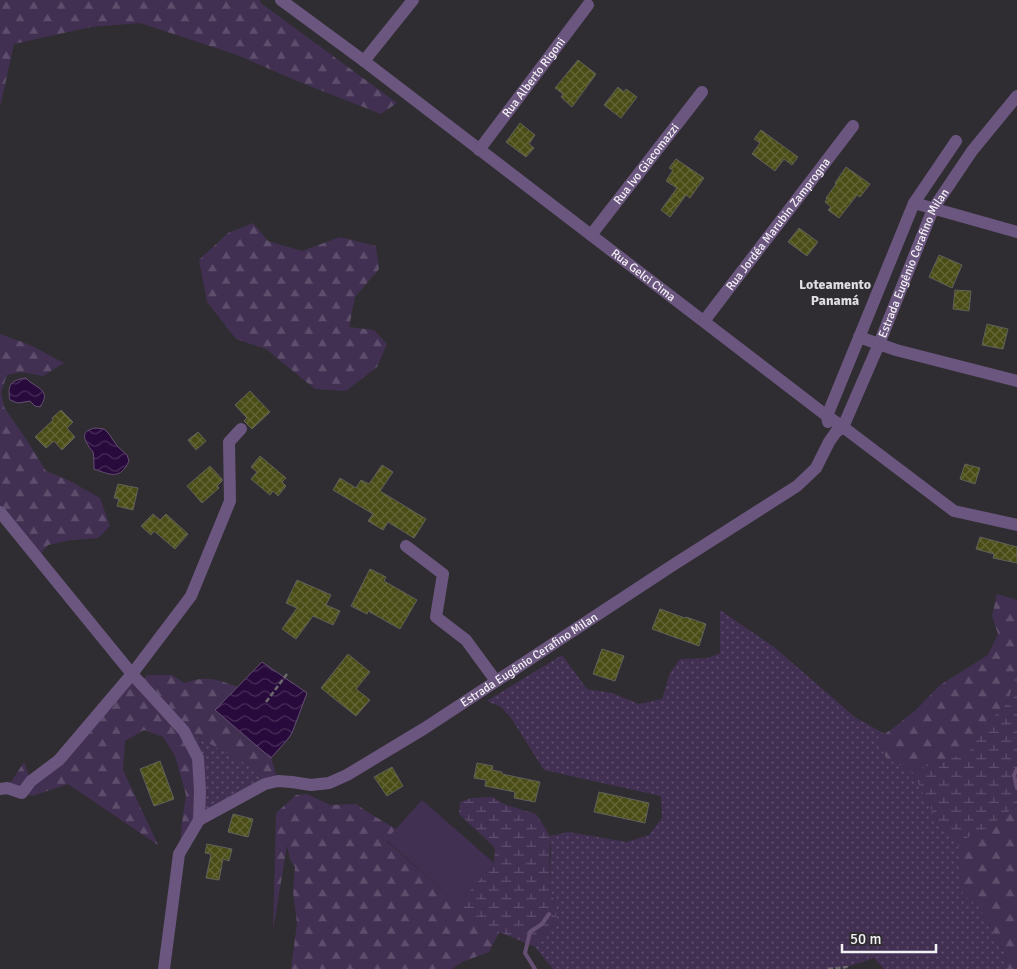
<svg xmlns="http://www.w3.org/2000/svg" width="1017" height="969" font-family="Signika,sans-serif">
<style>
.grass{fill:url(#grass-dots)}
.forest{fill:url(#forest-firs)}
.wetland{fill:url(#wetland-marsh)}
.park{fill:#423053}
.water{fill:url(#water-waves);stroke:#654f73}
.lines{fill:none;stroke-linecap:round;stroke-linejoin:round}
.stream{stroke:#654f73;stroke-width:4}
.building{fill:url(#building-cross-hatch);stroke:#60615b}
.path{stroke:#6d6b6f;stroke-width:2.5;stroke-dasharray:5 2.5;stroke-linecap:butt}
.minor{stroke:#6b567f;stroke-width:12}
.labels{text-anchor:middle;stroke-width:4;stroke-linejoin:round;paint-order:stroke}
.street-label{font-size:12px;fill:#f3f1f4;stroke:#2f2d31}
.neighbourhood-label{font-size:14px;font-weight:bold;fill:#dfdde2;stroke:#2f2d31}
</style>
<defs>
<pattern id="grass-dots" width="8" height="8" patternUnits="userSpaceOnUse" patternTransform="scale(1.25)"><rect width="8" height="8" fill="#423053"/><path d="M2 2h.1M6 6h.1" fill="none" stroke="#5e4e6c" stroke-width="1.8" stroke-linecap="round"/></pattern>
<pattern id="forest-firs" width="22" height="20" patternUnits="userSpaceOnUse" patternTransform="scale(1.25)"><rect width="22" height="20" fill="#423053"/><path d="M5 1l3.5 6h-7zM16 11l3.5 6h-7z" fill="#5e4e6c"/></pattern>
<pattern id="wetland-marsh" width="20" height="14" patternUnits="userSpaceOnUse" patternTransform="scale(1.25)"><rect width="20" height="14" fill="#423053"/><path d="M1 5h8M5 5V1M11 12h8M15 12V8" fill="none" stroke="#5e4e6c"/></pattern>
<pattern id="water-waves" width="16" height="10" patternUnits="userSpaceOnUse" patternTransform="scale(1.25)"><rect width="16" height="10" fill="#280a3c"/><path d="M0 5q4-4 8 0t8 0" fill="none" stroke="#482e59"/></pattern>
<pattern id="building-cross-hatch" width="8" height="8" patternUnits="userSpaceOnUse" patternTransform="scale(1.25)"><rect width="8" height="8" fill="#4b4d17"/><path d="M0 0l8 8M0 8l8-8" fill="none" stroke="#656739"/></pattern>
</defs>
<rect width="100%" height="100%" fill="#2f2d31"/>
<g class="grass">
<path d="M720,610L774,647L856,718L885,734L878,738L886,758L912,771L939,825L958,842L960,873L963,894L979,907L989,924L1006,955V969H884L874,958L847,967L828,969H553L535,947L557,921L555,904L549,884L551,853L550,836L568,832L627,842L649,835L662,818L661,796L544,770L511,718L501,707L487,701L562,655L587,689L612,693L639,704L662,699L670,673L680,659L708,658L720,653Z"/>
<path d="M184,731L218,748L248,765L265,784L199,820Z"/>
</g>
<g class="forest">
<path d="M0,0H259L262,4L397,103L381,114L297,81L237,55L140,23L91,27L14,44L0,107Z"/>
<path d="M253,223L268,241L302,251L340,237L376,246L379,269L355,297L349,327L374,330L387,344L377,367L346,391L315,389L266,349L236,339L207,302L199,260L228,233Z"/>
<path d="M0,334L30,345L64,363L43,376L21,372L7,375L1,392L4,407L30,445L46,471L70,481L100,498L110,526L98,538L71,540L48,545L38,557L0,512Z"/>
<path d="M997,594L1017,600V672L1007,704L985,724L969,752L940,762L912,771L886,758L878,738L892,729L916,710L940,685L988,655L998,634L992,616Z"/>
<path d="M132,674L141,683L147,675H172L184,683C207,675 216,679 238,687L215,710L271,758L278,781L265,784L248,765L218,748L185,731L198,758L199,820L179,854L182,823L186,795L175,756L163,737L144,730L125,741L123,770L158,845L68,784L32,796L7,788L24,762L31,781Z"/>
<path d="M307,794L330,805L356,804L369,813L396,829L386,841L458,904L469,916L483,925L500,931L489,952L462,962L452,969H291L297,923L293,891L295,867L290,860L287,845L273,931L276,813L296,795Z"/>
<path d="M1017,805V969H1006V955L989,924L979,907L963,894L960,873L958,842L988,828Z"/>
</g>
<g class="wetland">
<path d="M1017,672V805L988,828L958,842L939,825L912,771L940,762L969,752L985,724L1007,704Z"/>
<path d="M492,797L506,805L536,814L550,836L549,884L555,904L557,921L535,947L483,925L469,916L458,904L494,863L495,848L459,814L460,802L472,798Z"/>
</g>
<path class="park" d="M422,800L494,863L458,904L386,840Z"/>
<g class="water">
<path d="M26,378C34,388 53,389 40,407L35,406L30,401L18,403L10,400C7,385 11,380 26,378Z"/>
<path d="M96,428L104,429L109,434L117,446L127,455L129,461C120,480 111,475 94,469C94,464 94,457 93,452C92,450 89,448 88,445C81,434 85,430 96,428Z"/>
<path d="M262,662L307,693L292,733L287,740L271,758L215,710Z"/>
</g>
<g class="lines">
<g class="stream">
<path d="M1017,769L1014,775L1017,788"/>
<path d="M535,969L525,953L530,932L542,924L549,914"/>
</g>
</g>
<g class="building">
<path d="M578,60L596,74L572,107L561,97L563,94L555,88Z"/>
<path d="M618,87L624,92L626,89L637,97L621,118L604,105Z"/>
<path d="M520,123L535,135L529,144L534,148L526,157L506,142Z"/>
<path d="M761,130L798,157L792,165L784,159L775,171L752,154L760,143L754,139Z"/>
<path d="M676,159L704,178L690,198L686,195L670,217L661,210L677,188L666,181L673,170L669,168Z"/>
<path d="M846,167L870,184L860,197L857,195L839,218L828,210L831,207L825,202L827,199L826,198L836,184L835,183Z"/>
<path d="M799,228L818,242L807,256L788,242Z"/>
<path d="M939,255L962,265L952,288L929,277Z"/>
<path d="M955,290L971,291L969,311L953,309Z"/>
<path d="M987,324L1008,329L1003,349L982,345Z"/>
<path d="M250,391L270,412L252,429L244,421L247,418L235,405Z"/>
<path d="M61,410L73,422L67,428L75,437L62,450L54,441L46,448L35,437L53,420L52,418Z"/>
<path d="M198,432L206,441L196,450L188,440Z"/>
<path d="M260,456L286,478L282,482L286,486L278,496L273,491L270,495L251,479L257,472L251,467Z"/>
<path d="M965,464L980,468L975,484L960,479Z"/>
<path d="M382,465L393,472L380,491L426,519L414,538L388,522L383,530L368,521L373,514L333,490L340,478L356,488L361,480L369,484Z"/>
<path d="M210,466L222,479V481L217,486L219,488L202,503L187,486Z"/>
<path d="M118,484L138,488L133,510L117,506L119,499L114,498Z"/>
<path d="M153,514L160,520L166,514L188,534L175,549L154,531L151,535L141,526Z"/>
<path d="M980,537L1017,547V563L993,558L994,554L976,549Z"/>
<path d="M370,569L386,577L384,581L417,600L400,629L368,611L367,614L351,606Z"/>
<path d="M297,580L331,595L326,605L340,611L333,625L313,616L296,639L282,629L297,608L286,603Z"/>
<path d="M660,609L685,618L686,617L706,624L699,646L652,629Z"/>
<path d="M602,649L624,656L615,681L593,674Z"/>
<path d="M348,654L370,672L356,689L370,700L356,716L321,688Z"/>
<path d="M160,761L174,799L154,806L140,769Z"/>
<path d="M477,763L493,766L492,770L502,772V774L540,782L535,802L514,798L515,792L485,786L486,780L474,778Z"/>
<path d="M392,767L403,786L387,796L374,777Z"/>
<path d="M599,792L649,803L645,823L594,812Z"/>
<path d="M233,814L253,819L248,837L228,832Z"/>
<path d="M207,844L232,849L229,861L223,859L219,880L206,878L211,854L205,853Z"/>
</g>
<g class="lines">
<g class="path">
<path d="M266,702L287,674"/>
<path d="M828,969L847,967L849,969"/>
</g>
<g class="minor">
<path id="s1" d="M281,0L364,61L591,235L827,416L843,427L954,511L1017,525"/>
<path d="M364,61L413,0"/>
<path id="s2" d="M479,150L588,5"/>
<path d="M914,203L1017,232"/>
<path id="s3" d="M591,235L702,92"/>
<path id="s4" d="M704,321L853,126"/>
<path d="M859,337L896,350L1017,381"/>
<path d="M828,422L827,416L914,203L956,141"/>
<path d="M0,512L132,674L184,731L198,758L200,791L199,820L179,854L164,969"/>
<path d="M406,546L443,574L436,617L466,640L496,681"/>
<path d="M0,789L7,788L22,793L31,781L59,760L132,674L191,596L230,501L229,442L241,429"/>
<path id="s5" d="M199,820L265,784L278,781L292,782L311,785L329,783L347,775L425,728L670,567L797,486L816,468L829,442L836,432L843,427L879,344L933,209L972,151L1017,96"/>
</g>
</g>
<g class="labels">
<g class="street-label">
<text dy="4" stroke="none"><textPath href="#s2" startOffset="91">Rua Alberto Rigoni</textPath></text>
<text dy="4" stroke="none"><textPath href="#s3" startOffset="90">Rua Ivo Giacomazzi</textPath></text>
<text dy="4" stroke="none"><textPath href="#s4" startOffset="122">Rua Jordéa Marubin Zamprogna</textPath></text>
<text dy="4" stroke="none"><textPath href="#s5" startOffset="949">Estrada Eugênio Cerafino Milan</textPath></text>
<text dy="4" stroke="none"><textPath href="#s1" startOffset="455">Rua Gelci Cima</textPath></text>
<text dy="4" stroke="none"><textPath href="#s5" startOffset="375">Estrada Eugênio Cerafino Milan</textPath></text>
</g>
<g class="neighbourhood-label">
<text x="835" y="289">Loteamento<tspan x="835" dy="16">Panamá</tspan></text>
</g>
</g>
<path d="M842 944v8h94v-8" fill="none" stroke="#f3f1f4" stroke-width="2.5"/>
<text x="850" y="944" font-size="15" fill="#f3f1f4" stroke="#2f2d31" stroke-width="4" paint-order="stroke">50 m</text>
</svg>
